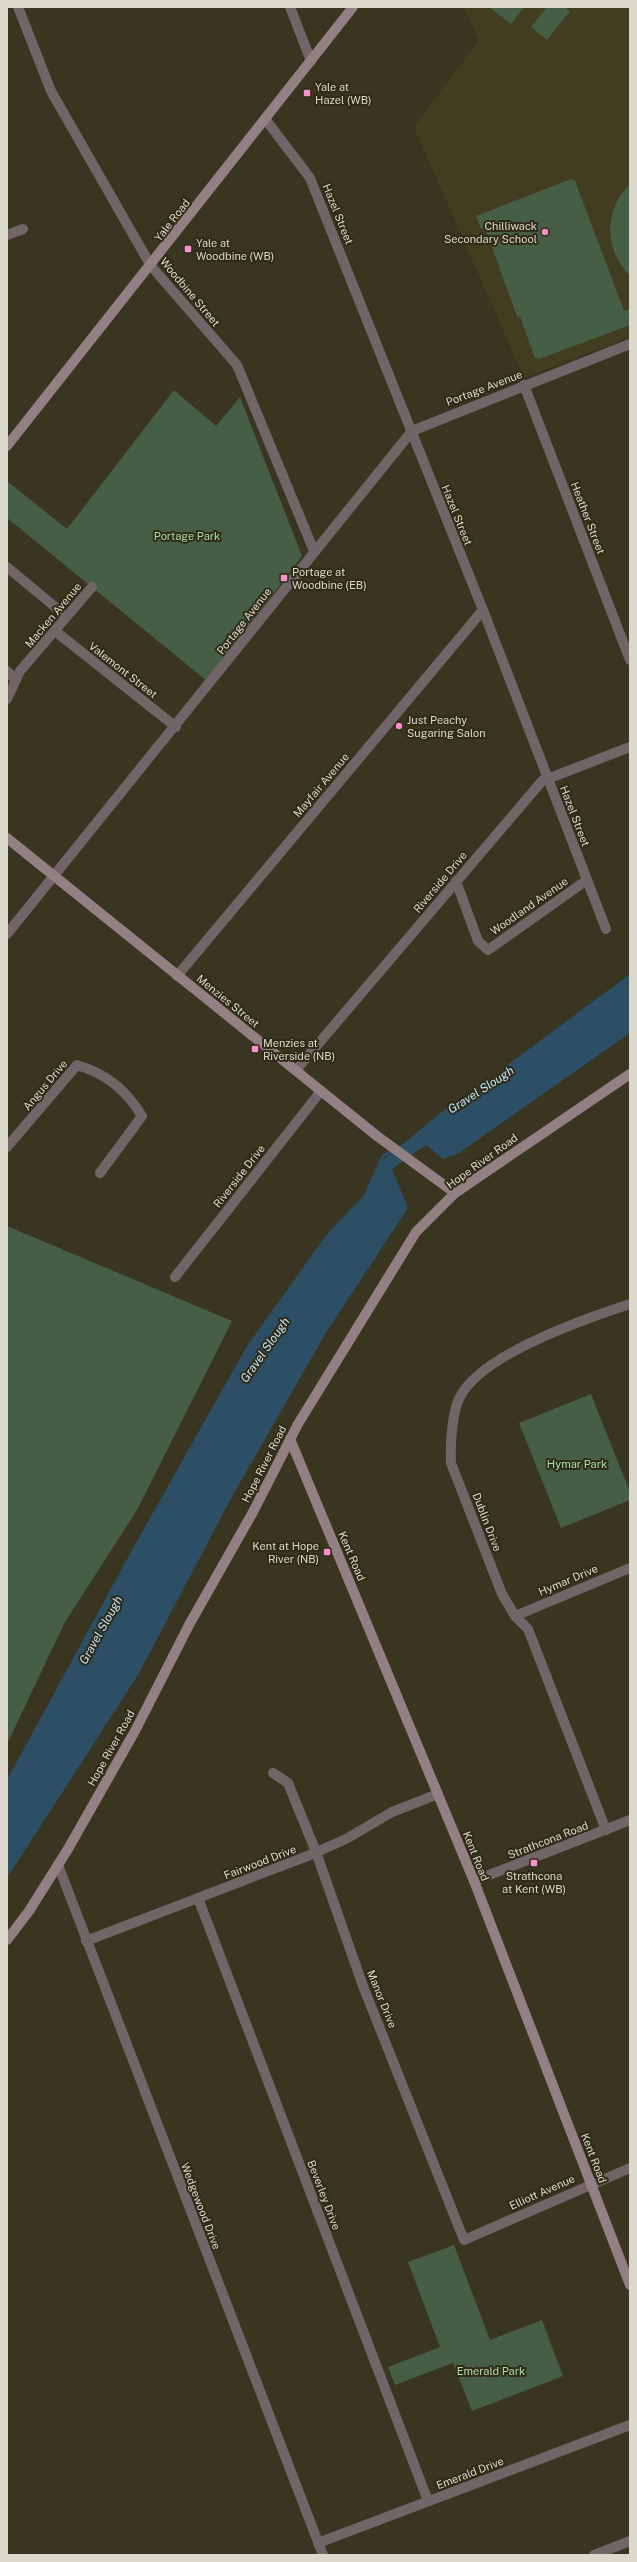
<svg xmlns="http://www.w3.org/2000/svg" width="637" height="2562" font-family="'Public Sans',sans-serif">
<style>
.built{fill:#423d21}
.green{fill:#465d46}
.water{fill:#2c4f65}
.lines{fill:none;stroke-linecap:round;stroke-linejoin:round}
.stream{stroke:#2c4f65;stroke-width:3}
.street{stroke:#716568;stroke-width:10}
.secondary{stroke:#938084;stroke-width:10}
.poi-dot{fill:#f890cc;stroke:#2f2b16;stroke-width:1.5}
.labels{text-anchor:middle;stroke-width:4;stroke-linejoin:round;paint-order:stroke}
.poi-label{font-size:11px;fill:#dbd9cc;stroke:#2f2b16;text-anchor:start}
.street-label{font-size:11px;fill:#dbd9cc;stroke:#2f2b16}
.park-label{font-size:11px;fill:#acdead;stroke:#2f2b16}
.water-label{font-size:12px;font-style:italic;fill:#bfe4fc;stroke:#2f2b16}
</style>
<rect width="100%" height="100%" fill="#393520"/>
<path class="built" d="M463,7H630V337L524,378L414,127L479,40Z"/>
<g class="green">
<path d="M489,7H524L511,24Z"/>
<path d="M547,7H565L570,11L547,40L531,27Z"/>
<path d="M571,179L575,181L624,311L629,309L630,325L539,359L535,358L520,317L517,316L485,228L481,229L476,216Z"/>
<path d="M630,184V276C604,249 603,211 630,184Z"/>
<path d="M174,390L216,426L240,397L302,556L207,681L7,518V481L67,529Z"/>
<path d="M7,1226L232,1321L137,1510L65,1622L7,1744Z"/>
<path d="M591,1394L630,1492V1500L561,1528L519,1423Z"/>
<path d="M454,2245L490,2340L542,2320L563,2376L472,2411L453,2363L395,2385L388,2367L440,2347L408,2262Z"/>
</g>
<path class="water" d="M630,974V1033L459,1153L443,1159L426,1145L392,1169L408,1208L327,1331L234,1493L138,1675L7,1878V1780L133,1548L247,1346L327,1234L368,1191L382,1161L449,1106L462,1110L509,1064Z"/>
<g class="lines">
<path class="stream" d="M366,1194L383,1156L394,1150"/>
<g class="street">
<path d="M18,7L51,91L151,266L237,365L314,551"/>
<path d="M290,7L311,61"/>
<path d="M266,120L310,178L483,610L606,929"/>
<path d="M7,235L23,229"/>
<path d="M524,385L630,660"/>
<path d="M7,567L66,616"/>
<path d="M55,631L176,727"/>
<path d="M7,671L15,679"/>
<path d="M7,699L20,671L92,587"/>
<path d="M456,881L478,941L488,950L587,880"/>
<path d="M7,934L412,431L630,344"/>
<path d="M177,976L483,610"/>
<path d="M296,1070L542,781L630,747"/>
<path d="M7,1147L77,1065C107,1074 126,1090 142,1116L100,1173"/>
<path d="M175,1277L321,1091"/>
<path d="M515,1616L630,1568"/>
<path d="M273,1773L288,1783L316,1852L363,1986L464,2240L630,2168"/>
<path d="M606,1830L528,1629L515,1616L502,1594L451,1463C450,1447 452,1411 460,1397C482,1354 584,1319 630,1304"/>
<path d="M58,1865L323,2555"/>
<path d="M474,1881L630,1820"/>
<path d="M198,1898L428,2501"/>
<path d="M86,1941L310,1855L346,1839L392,1812L438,1794"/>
<path d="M318,2543L630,2425"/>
<path d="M594,2555L630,2541"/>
</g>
<g class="secondary">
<path d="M7,446L353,7"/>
<path d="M7,838L377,1136L455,1193"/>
<path d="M290,1439L474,1881L630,2285"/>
<path d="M7,1940L29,1911L68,1849L135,1731L189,1625L253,1512L298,1424L416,1232L455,1193L630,1074"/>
</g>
</g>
<g class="poi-dot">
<rect x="303" y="89" width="8" height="8" rx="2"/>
<circle cx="545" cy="232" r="4"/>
<rect x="184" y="245" width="8" height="8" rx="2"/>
<rect x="280" y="574" width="8" height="8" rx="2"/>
<circle cx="399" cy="726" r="4"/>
<rect x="251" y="1045" width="8" height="8" rx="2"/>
<rect x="323" y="1548" width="8" height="8" rx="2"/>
<rect x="530" y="1859" width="8" height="8" rx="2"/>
</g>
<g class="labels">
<g class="poi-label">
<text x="315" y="91">Yale at<tspan x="315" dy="13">Hazel (WB)</tspan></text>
<text x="537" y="230" text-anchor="end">Chilliwack<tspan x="537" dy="13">Secondary School</tspan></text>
<text x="196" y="247">Yale at<tspan x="196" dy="13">Woodbine (WB)</tspan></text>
<text x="292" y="576">Portage at<tspan x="292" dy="13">Woodbine (EB)</tspan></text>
<text x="407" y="724">Just Peachy<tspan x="407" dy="13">Sugaring Salon</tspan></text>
<text x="263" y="1047">Menzies at<tspan x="263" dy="13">Riverside (NB)</tspan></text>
<text x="319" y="1550" text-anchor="end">Kent at Hope<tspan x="319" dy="13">River (NB)</tspan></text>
<text x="534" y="1880" text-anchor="middle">Strathcona<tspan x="534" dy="13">at Kent (WB)</tspan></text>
</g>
<g class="street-label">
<text transform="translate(338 214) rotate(68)" y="4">Hazel Street</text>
<text transform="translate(172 220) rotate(-52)" y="4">Yale Road</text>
<text transform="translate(190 292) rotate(50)" y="4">Woodbine Street</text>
<text transform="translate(484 388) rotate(-21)" y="4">Portage Avenue</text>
<text transform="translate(457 515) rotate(68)" y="4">Hazel Street</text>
<text transform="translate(588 518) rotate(69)" y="4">Heather Street</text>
<text transform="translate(53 615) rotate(-50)" y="4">Macken Avenue</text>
<text transform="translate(244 621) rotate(-52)" y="4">Portage Avenue</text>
<text transform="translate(123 670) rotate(38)" y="4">Valemont Street</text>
<text transform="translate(321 785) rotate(-50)" y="4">Mayfair Avenue</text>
<text transform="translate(575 816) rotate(69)" y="4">Hazel Street</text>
<text transform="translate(440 882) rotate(-50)" y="4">Riverside Drive</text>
<text transform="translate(529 906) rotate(-35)" y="4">Woodland Avenue</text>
<text transform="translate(228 1001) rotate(39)" y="4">Menzies Street</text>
<text transform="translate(45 1085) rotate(-50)" y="4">Angus Drive</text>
<text transform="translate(482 1161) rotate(-36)" y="4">Hope River Road</text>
<text transform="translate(239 1176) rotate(-52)" y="4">Riverside Drive</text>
<text transform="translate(264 1464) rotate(-63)" y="4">Hope River Road</text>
<text transform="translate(487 1522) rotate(69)" y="4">Dublin Drive</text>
<text transform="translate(352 1556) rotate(67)" y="4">Kent Road</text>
<text transform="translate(568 1580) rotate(-23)" y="4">Hymar Drive</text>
<text transform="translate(111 1748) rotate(-61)" y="4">Hope River Road</text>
<text transform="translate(548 1840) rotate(-21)" y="4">Strathcona Road</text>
<text transform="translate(476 1856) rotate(68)" y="4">Kent Road</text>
<text transform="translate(260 1862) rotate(-21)" y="4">Fairwood Drive</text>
<text transform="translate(382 1999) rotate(68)" y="4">Manor Drive</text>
<text transform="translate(594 2158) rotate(69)" y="4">Kent Road</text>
<text transform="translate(542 2192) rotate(-24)" y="4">Elliott Avenue</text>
<text transform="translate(324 2195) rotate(69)" y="4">Beverley Drive</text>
<text transform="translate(201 2206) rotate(69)" y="4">Wedgewood Drive</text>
<text transform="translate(470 2473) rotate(-21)" y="4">Emerald Drive</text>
</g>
<g class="park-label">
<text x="187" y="540">Portage Park</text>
<text x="577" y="1468">Hymar Park</text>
<text x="491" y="2375">Emerald Park</text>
</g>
<g class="water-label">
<text transform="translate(481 1090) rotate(-33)" y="4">Gravel Slough</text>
<text transform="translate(265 1350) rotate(-55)" y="4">Gravel Slough</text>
<text transform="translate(101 1630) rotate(-61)" y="4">Gravel Slough</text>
</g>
</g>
<rect width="637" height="2562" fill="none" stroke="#dbd9cc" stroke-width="16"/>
</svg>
